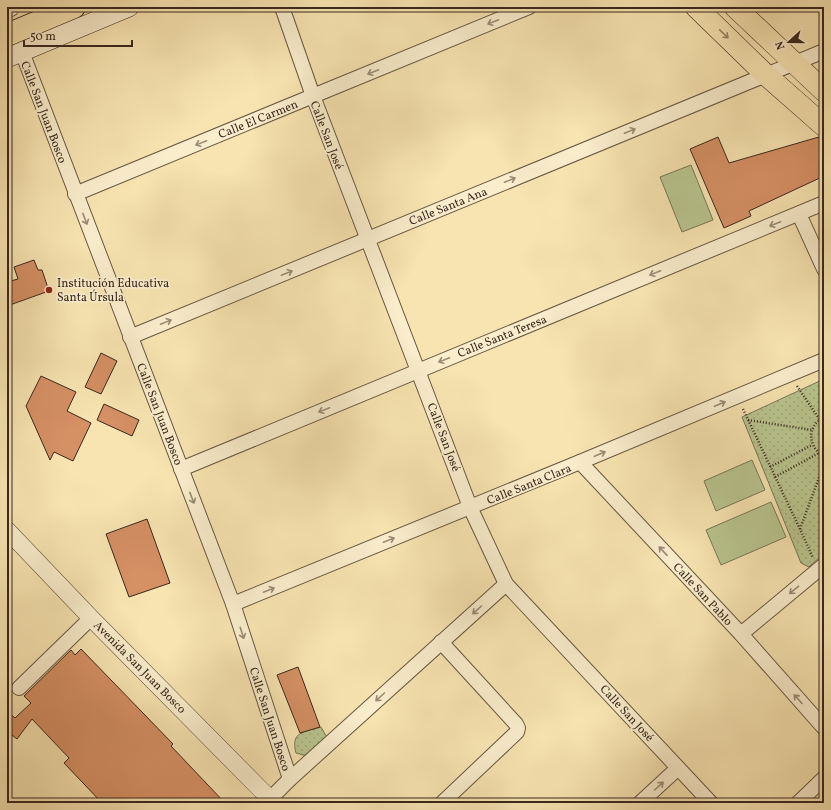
<svg xmlns="http://www.w3.org/2000/svg" width="831" height="810" font-family="Vollkorn,serif">
<style>
.grass{fill:url(#grass-dots);stroke:#797656}
.garden{fill:#b9c58e;stroke:#797656}
.building{fill:#d59064;stroke:#39281d}
.lines{fill:none;stroke-linecap:round;stroke-linejoin:round}
.minor-casing{stroke:#685742;stroke-width:16}
.tertiary-casing{stroke:#685742;stroke-width:18}
.secondary-casing{stroke:#39281d;stroke-width:20}
.primary-casing{stroke:#39281d;stroke-width:22}
.trunk-casing{stroke:#39281d;stroke-width:24}
.path{stroke:#39281d;stroke-width:2.5;stroke-dasharray:1 2;stroke-linecap:butt}
.minor{stroke:#faedcc;stroke-width:14}
.tertiary{stroke:#faedcc;stroke-width:17}
.secondary{stroke:#faedcc;stroke-width:19}
.primary{stroke:#f7e4b1;stroke-width:21}
.trunk{stroke:#f7e4b1;stroke-width:22}
.oneway{stroke:#9a8a74}
.oneway2{stroke:#988667}
.poi-dot{fill:#8f2418;stroke:#faedcc;stroke-width:1.5}
.labels{text-anchor:middle;stroke-width:3.5;stroke-linejoin:round;paint-order:stroke}
.street-label{font-size:12px;fill:#39281d;stroke:#faedcc}
.poi-label{font-size:12px;fill:#39281d;stroke:#faedcc;text-anchor:start}
</style>
<defs>
<pattern id="grass-dots" width="8" height="8" patternUnits="userSpaceOnUse"><rect width="8" height="8" fill="#b9c58e"/><path d="M2 2h.1M6 6h.1" fill="none" stroke="#a0a97a" stroke-width="1.8" stroke-linecap="round"/></pattern>
</defs>
<rect width="100%" height="100%" fill="#f7e4b1"/>
<filter id="stains"><feTurbulence type="fractalNoise" baseFrequency=".005" numOctaves="4"/><feColorMatrix values="0 0 0 0 .2 0 0 0 0 .09 0 0 0 0 .02 0 0 0 .5 -.17"/></filter>
<radialGradient id="worn" r=".72"><stop offset=".6" stop-color="#630" stop-opacity="0"/><stop offset="1" stop-color="#630" stop-opacity=".3"/></radialGradient>
<g class="grass">
<path d="M824,379V553L809,567L801,563L742,417Z"/>
<path d="M321,727L329,741L310,756L303,755L296,753C290,731 305,732 321,727Z"/>
</g>
<g class="garden">
<path d="M691,165L713,220L682,232L660,177Z"/>
<path d="M752,460L765,490L716,511L704,481Z"/>
<path d="M771,502L786,537L721,565L706,530Z"/>
</g>
<g class="building">
<path d="M718,137L729,163L819,137L824,143V176L749,211L751,216L724,228L690,149Z"/>
<path d="M34,260L38,270H42L49,291L7,306V282L18,279L14,267Z"/>
<path d="M101,353L117,361L101,394L85,387Z"/>
<path d="M41,376L76,392L67,411L91,423L73,461L54,452L50,460L26,406Z"/>
<path d="M104,404L139,420L132,436L97,420Z"/>
<path d="M147,519L170,583L129,597L106,534Z"/>
<path d="M81,649L173,744L171,746L225,803H102L64,763L69,758L32,719L17,739L7,731V711L15,718L31,703L24,696L71,650L75,655Z"/>
<path d="M298,667L320,727L300,733L277,675Z"/>
</g>
<g class="lines">
<defs>
<g id="minor">
<path d="M282,7L313,96L470,507L506,584L711,803"/>
<path d="M22,52L233,604L290,779"/>
<path d="M75,194L529,7"/>
<path d="M799,214L824,269"/>
<path d="M130,337L824,51"/>
<path d="M580,462L741,634L824,728"/>
<path d="M181,469L824,203"/>
<path d="M233,604L580,462L824,360"/>
<path d="M741,634L824,565"/>
<path d="M441,642L516,724L518,728L517,732L442,803"/>
<path d="M19,688L91,618"/>
<path d="M270,799L290,779L506,584"/>
<path d="M640,803L678,768"/>
<path d="M798,803L824,778"/>
</g>
<path id="tertiary" d="M7,530L91,618L274,803"/>
<g id="secondary">
<path d="M7,8L10,7"/>
<path d="M7,58L129,7"/>
</g>
<g id="primary">
<path d="M696,7L766,75L824,126"/>
<path d="M735,7L824,91"/>
</g>
<path id="trunk" d="M7,35L74,7"/>
</defs>
<use href="#minor" class="minor-casing"/>
<use href="#tertiary" class="tertiary-casing"/>
<use href="#secondary" class="secondary-casing"/>
<use href="#primary" class="primary-casing"/>
<use href="#trunk" class="trunk-casing"/>
<g class="path">
<path d="M797,386L820,420"/>
<path d="M743,409L800,529L813,558"/>
<path d="M824,418C806,425 808,448 824,456"/>
<path d="M748,420L812,430"/>
<path d="M770,467L812,445"/>
<path d="M775,477L819,453"/>
<path d="M800,529L824,464"/>
</g>
<use href="#minor" class="minor"/>
<use href="#tertiary" class="tertiary"/>
<use href="#secondary" class="secondary"/>
<use href="#primary" class="primary"/>
<use href="#trunk" class="trunk"/>
</g>
<defs><path id="oneway-shaft" d="M-6 0H5M1.5-3L5.5 0L1.5 3" fill="none" stroke-width="1.6" stroke-linecap="round" stroke-linejoin="round"/></defs>
<g class="oneway">
<use href="#oneway-shaft" transform="translate(493 22) rotate(158)"/>
<use href="#oneway-shaft" transform="translate(373 72) rotate(158)"/>
<use href="#oneway-shaft" transform="translate(630 131) rotate(-22)"/>
<use href="#oneway-shaft" transform="translate(201 143) rotate(158)"/>
<use href="#oneway-shaft" transform="translate(510 180) rotate(-22)"/>
<use href="#oneway-shaft" transform="translate(85 219) rotate(69)"/>
<use href="#oneway-shaft" transform="translate(775 224) rotate(158)"/>
<use href="#oneway-shaft" transform="translate(287 273) rotate(-22)"/>
<use href="#oneway-shaft" transform="translate(655 273) rotate(158)"/>
<use href="#oneway-shaft" transform="translate(166 322) rotate(-22)"/>
<use href="#oneway-shaft" transform="translate(444 360) rotate(158)"/>
<use href="#oneway-shaft" transform="translate(720 404) rotate(-23)"/>
<use href="#oneway-shaft" transform="translate(324 410) rotate(158)"/>
<use href="#oneway-shaft" transform="translate(600 454) rotate(-23)"/>
<use href="#oneway-shaft" transform="translate(192 498) rotate(69)"/>
<use href="#oneway-shaft" transform="translate(389 540) rotate(-22)"/>
<use href="#oneway-shaft" transform="translate(663 551) rotate(-133)"/>
<use href="#oneway-shaft" transform="translate(269 590) rotate(-22)"/>
<use href="#oneway-shaft" transform="translate(794 590) rotate(140)"/>
<use href="#oneway-shaft" transform="translate(477 610) rotate(138)"/>
<use href="#oneway-shaft" transform="translate(242 633) rotate(72)"/>
<use href="#oneway-shaft" transform="translate(380 697) rotate(138)"/>
<use href="#oneway-shaft" transform="translate(798 699) rotate(-132)"/>
<use href="#oneway-shaft" transform="translate(659 786) rotate(-42)"/>
</g>
<use class="oneway2" href="#oneway-shaft" transform="translate(724 34) rotate(44)"/>
<circle class="poi-dot" cx="49" cy="290" r="4"/>
<g class="labels">
<g class="street-label">
<text transform="translate(44 112) rotate(69)" y="4">Calle San Juan Bosco</text>
<text transform="translate(258 119) rotate(-22)" y="4">Calle El Carmen</text>
<text transform="translate(327 135) rotate(69)" y="4">Calle San José</text>
<text transform="translate(448 206) rotate(-22)" y="4">Calle Santa Ana</text>
<text transform="translate(502 336) rotate(-22)" y="4">Calle Santa Teresa</text>
<text transform="translate(160 414) rotate(69)" y="4">Calle San Juan Bosco</text>
<text transform="translate(444 437) rotate(69)" y="4">Calle San José</text>
<text transform="translate(529 484) rotate(-22)" y="4">Calle Santa Clara</text>
<text transform="translate(703 594) rotate(47)" y="4">Calle San Pablo</text>
<text transform="translate(140 667) rotate(45)" y="4">Avenida San Juan Bosco</text>
<text transform="translate(627 713) rotate(47)" y="4">Calle San José</text>
<text transform="translate(270 719) rotate(72)" y="4">Calle San Juan Bosco</text>
</g>
<g class="poi-label">
<text x="57" y="287">Institución Educativa<tspan x="57" dy="14">Santa Úrsula</tspan></text>
</g>
</g>
<rect width="831" height="810" fill="none" stroke="#f7e4b1" stroke-width="24"/>
<rect x="8" y="8" width="815" height="794" fill="none" stroke="#39281d" stroke-width="2"/>
<rect x="12" y="12" width="807" height="786" fill="none" stroke="#39281d"/>
<g transform="translate(789 42) rotate(249)" stroke="#faedcc" stroke-width="3" paint-order="stroke">
<path d="M0-3L7 15L0 10L-7 15Z" fill="#39281d"/>
<text y="-6" font-size="11" font-weight="bold" text-anchor="middle" fill="#39281d">N</text>
</g>
<path d="M24 40v6h108v-6" fill="none" stroke="#39281d" stroke-width="2"/>
<text x="30" y="40" font-size="12" fill="#39281d" stroke="#faedcc" stroke-width="3" paint-order="stroke">50 m</text>
<rect width="100%" height="100%" filter="url(#stains)"/>
<rect width="100%" height="100%" fill="url(#worn)"/>
</svg>
